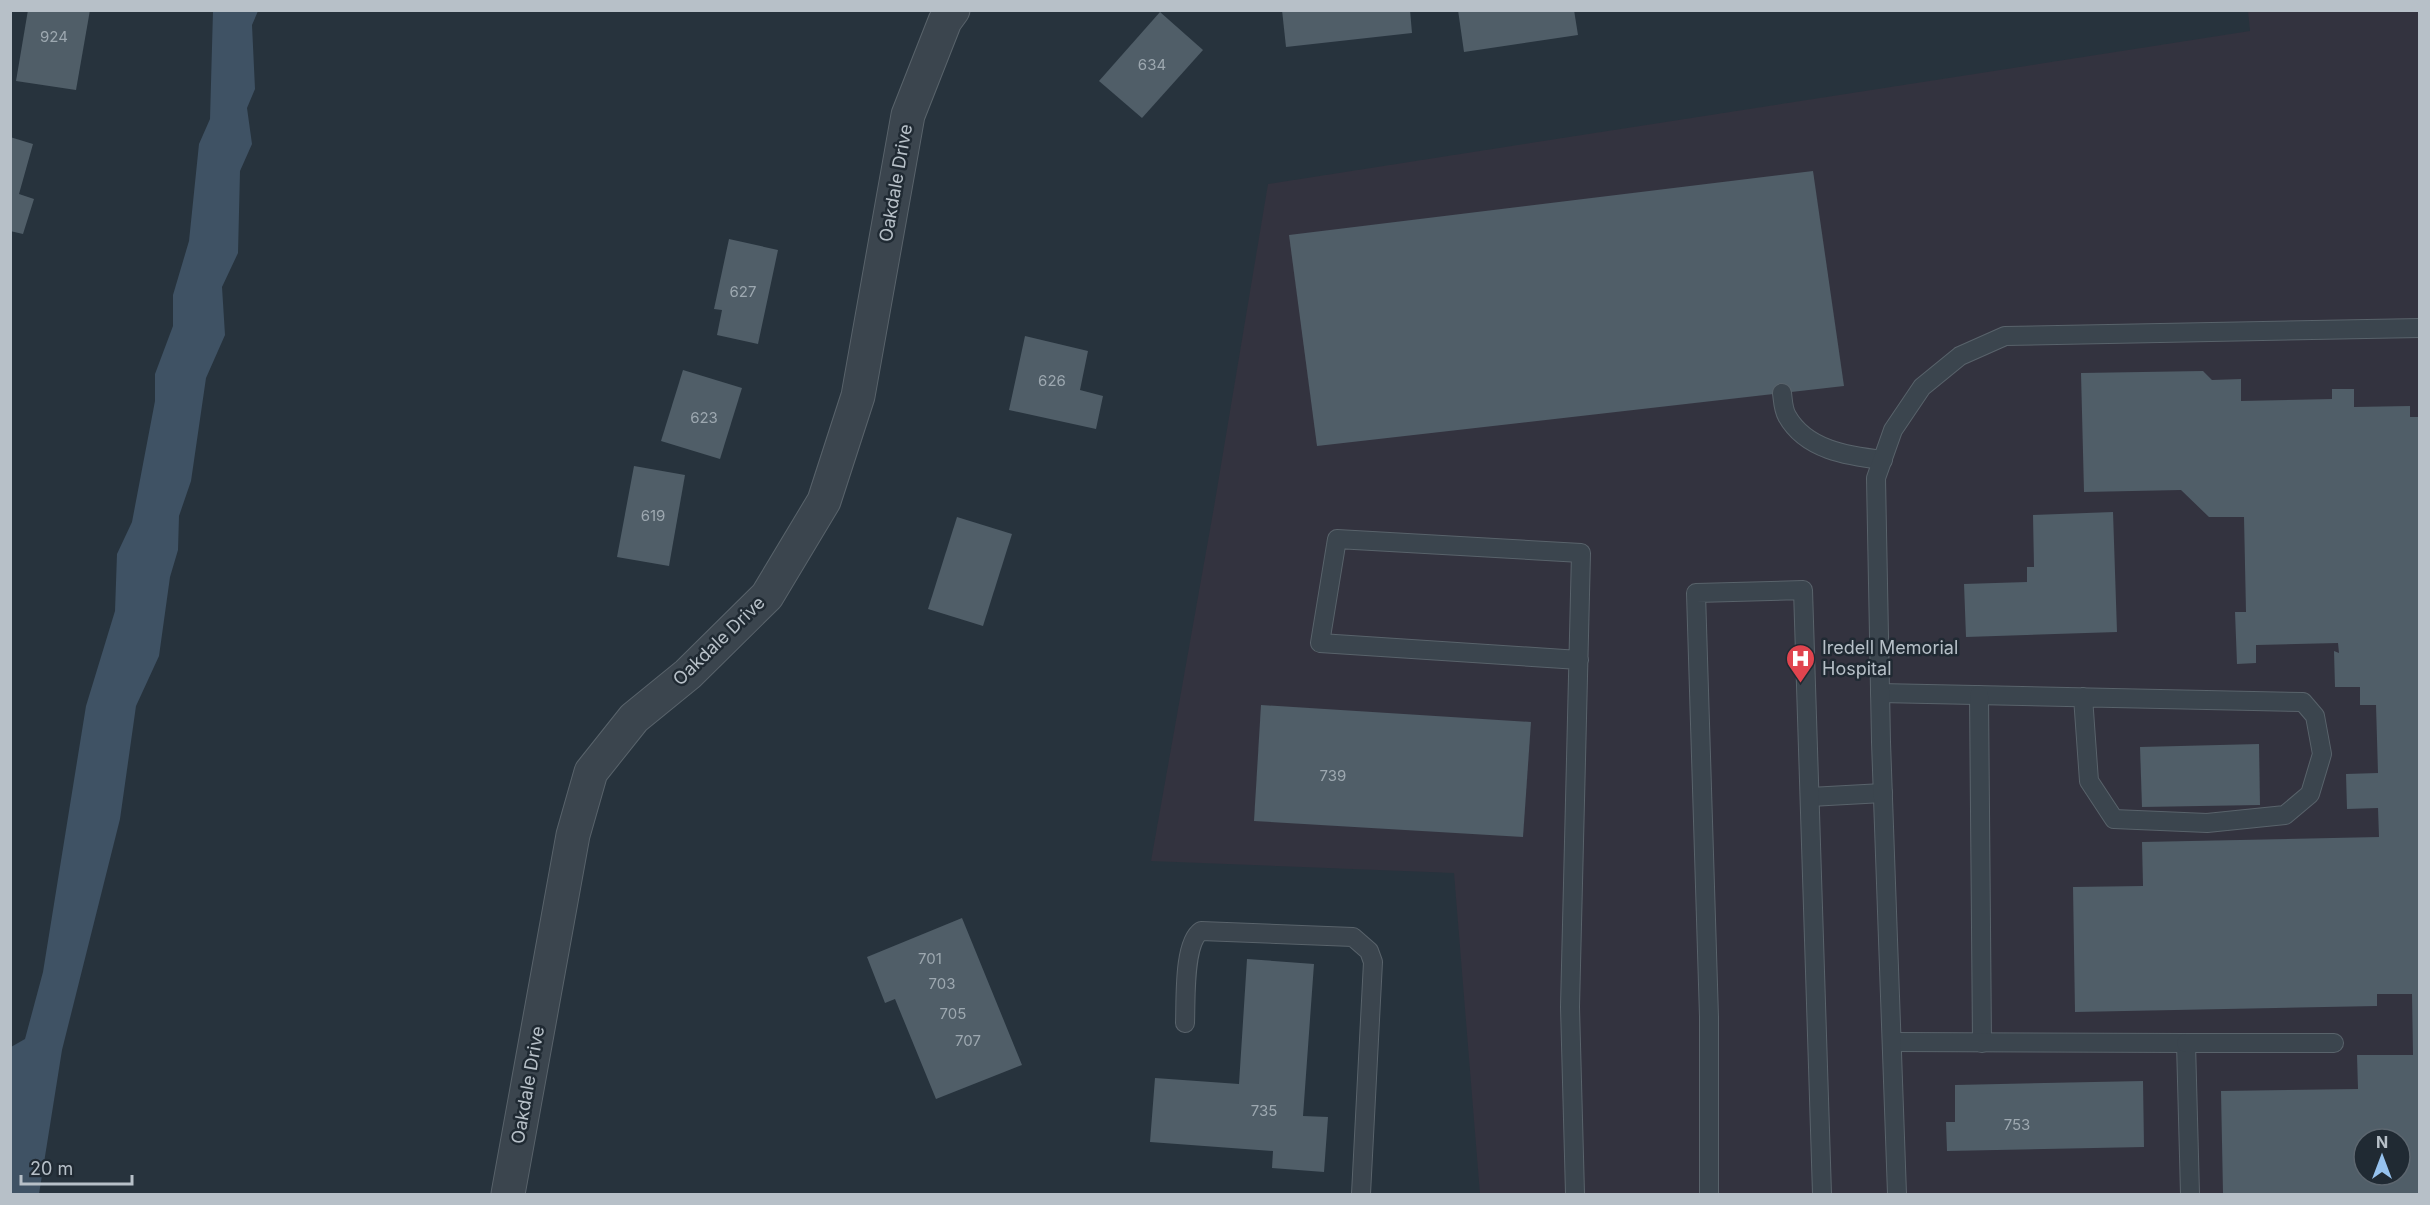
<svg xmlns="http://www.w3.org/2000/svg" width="2430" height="1205" font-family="Inter,sans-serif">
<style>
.medical{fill:#33333f;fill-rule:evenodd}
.water{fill:#3f5264}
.building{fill:#505e68;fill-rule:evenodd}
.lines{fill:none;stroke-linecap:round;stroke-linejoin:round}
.lane-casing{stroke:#59636b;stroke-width:20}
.street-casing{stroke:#59636b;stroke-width:35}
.lane{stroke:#3b454e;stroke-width:18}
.street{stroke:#3b454e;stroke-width:33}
.labels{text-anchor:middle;stroke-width:5;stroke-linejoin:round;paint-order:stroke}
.number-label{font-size:15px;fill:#9da8b0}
.street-label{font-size:18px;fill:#b7c0c8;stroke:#202a33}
.poi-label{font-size:18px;fill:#b7c0c8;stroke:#202a33;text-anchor:start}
</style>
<rect width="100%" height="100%" fill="#27333d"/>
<path class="medical" d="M2248,11H2419V1194H1480L1454,873L1151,861L1214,507L1268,184L2250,31ZM2364,1139H2400V1175H2364Z"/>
<path class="water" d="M213,11H258L252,25L255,89L247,108L252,144L240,171L238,253L222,287L225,335L206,378L191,481L179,516L178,550L170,577L159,656L136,706L120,819L62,1050L39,1194H11V1047L25,1039L43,972L86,706L115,611L117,554L132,522L155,401V374L173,326V295L189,241L199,144L210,119Z"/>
<g class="building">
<path d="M28,10H90L76,90L16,81Z"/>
<path d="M1282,10H1410L1412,33L1286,47Z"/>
<path d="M1458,10H1574L1578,35L1464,52Z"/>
<path d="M1160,12L1203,50L1142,118L1099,81Z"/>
<path d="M10,137L33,144L19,194L34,199L23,234L10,231Z"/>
<path d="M1813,171L1844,386L1317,446L1289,235Z"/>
<path d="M729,239L778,250L758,344L717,335L722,310L714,309Z"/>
<path d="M1025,336L1088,351L1080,390L1103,396L1096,429L1009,410Z"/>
<path d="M683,370L742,388L720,459L661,441Z"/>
<path d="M2203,371L2212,380L2241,379V401L2332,399V389H2354V407L2410,406V417H2420V1194H2223L2221,1091L2358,1089L2357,1055H2413L2412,994H2377V1006L2075,1012L2073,887L2143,886L2142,842L2379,837L2378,808L2347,809L2346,774L2378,773L2376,705H2360V687H2335L2334,651L2339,653L2338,643L2256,645V663L2237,664L2235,612H2246L2244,517H2209L2181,490L2084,492L2081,373ZM2364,1139H2400V1175H2364Z"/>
<path d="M634,466L685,475L669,566L617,557Z"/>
<path d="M2113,512L2117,632L1966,637L1964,584L2027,582V567H2034L2033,515Z"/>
<path d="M957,517L1012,534L983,626L928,609Z"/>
<path d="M1261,705L1531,722L1523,837L1254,821Z"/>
<path d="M2259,744L2260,805L2142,807L2140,747Z"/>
<path d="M962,918L1022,1065L936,1099L895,999L885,1003L867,957Z"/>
<path d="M1247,959L1314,964L1303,1116L1328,1117L1324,1172L1272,1168L1273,1151L1150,1142L1155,1078L1239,1084Z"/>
<path d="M2143,1081L2144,1147L1947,1151L1946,1122H1955V1085Z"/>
</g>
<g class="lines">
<defs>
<g id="lane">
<path d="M1782,393C1783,400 1783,409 1787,416C1806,450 1848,456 1883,460"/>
<path d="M1880,693C2021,695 2162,698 2303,702L2315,716L2322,754L2310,794L2285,815L2207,823L2114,819L2089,781L2083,697"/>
<path d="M1979,695L1982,1043"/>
<path d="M1810,797L1883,793"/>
<path d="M1185,1023C1186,1001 1183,943 1201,931L1353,937L1369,951L1373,962L1361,1194"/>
<path d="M1892,1042L2186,1043L2190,1194"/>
<path d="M2186,1043H2334"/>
<path d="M1575,1194L1570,1007L1581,553L1337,539L1320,643L1579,660"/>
<path d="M1709,1194V1017L1696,593L1803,590L1822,1194"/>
<path d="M1897,1194L1881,742L1876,478L1893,430L1922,387L1960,356L2005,336L2420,328"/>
</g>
<path id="street" d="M508,1194L573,835L591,772L634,718L688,674L767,596L824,501L858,396L908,115L945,21L953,10"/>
</defs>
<use href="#lane" class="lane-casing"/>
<use href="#street" class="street-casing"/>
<use href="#lane" class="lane"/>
<use href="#street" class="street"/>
</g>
<defs>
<symbol id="hospital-pin" viewBox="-11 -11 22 30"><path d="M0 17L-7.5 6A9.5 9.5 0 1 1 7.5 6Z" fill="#e0444e" stroke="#202a33"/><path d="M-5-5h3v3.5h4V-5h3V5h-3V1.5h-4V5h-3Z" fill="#fff"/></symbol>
</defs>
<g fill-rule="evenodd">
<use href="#hospital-pin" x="1784" y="642" width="33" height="45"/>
</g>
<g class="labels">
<g class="number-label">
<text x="54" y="42">924</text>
<text x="1152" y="70">634</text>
<text x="743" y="297">627</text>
<text x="1052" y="386">626</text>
<text x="704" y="423">623</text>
<text x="653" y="521">619</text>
<text x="1333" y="781">739</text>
<text x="930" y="964">701</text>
<text x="942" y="989">703</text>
<text x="953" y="1019">705</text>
<text x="968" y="1046">707</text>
<text x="1264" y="1116">735</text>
<text x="2017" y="1130">753</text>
</g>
<g class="street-label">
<text transform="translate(896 183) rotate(-80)" y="6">Oakdale Drive</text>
<text transform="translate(719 641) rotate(-44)" y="6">Oakdale Drive</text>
<text transform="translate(528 1085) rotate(-80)" y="6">Oakdale Drive</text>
</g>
<g class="poi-label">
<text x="1822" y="654">Iredell Memorial<tspan x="1822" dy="21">Hospital</tspan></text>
</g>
</g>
<rect width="2430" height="1205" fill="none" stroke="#b7c0c8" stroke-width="24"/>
<g transform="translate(2382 1157)"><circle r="28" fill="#202a33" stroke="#5c666f" stroke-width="1.5"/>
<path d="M0-4.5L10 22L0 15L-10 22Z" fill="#96c2ee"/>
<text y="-9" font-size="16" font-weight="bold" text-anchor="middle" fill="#b7c0c8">N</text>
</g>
<path d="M21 1175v9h111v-9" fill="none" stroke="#b7c0c8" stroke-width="3"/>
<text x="30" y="1175" font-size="18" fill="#b7c0c8" stroke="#202a33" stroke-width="4.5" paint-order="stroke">20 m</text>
</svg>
